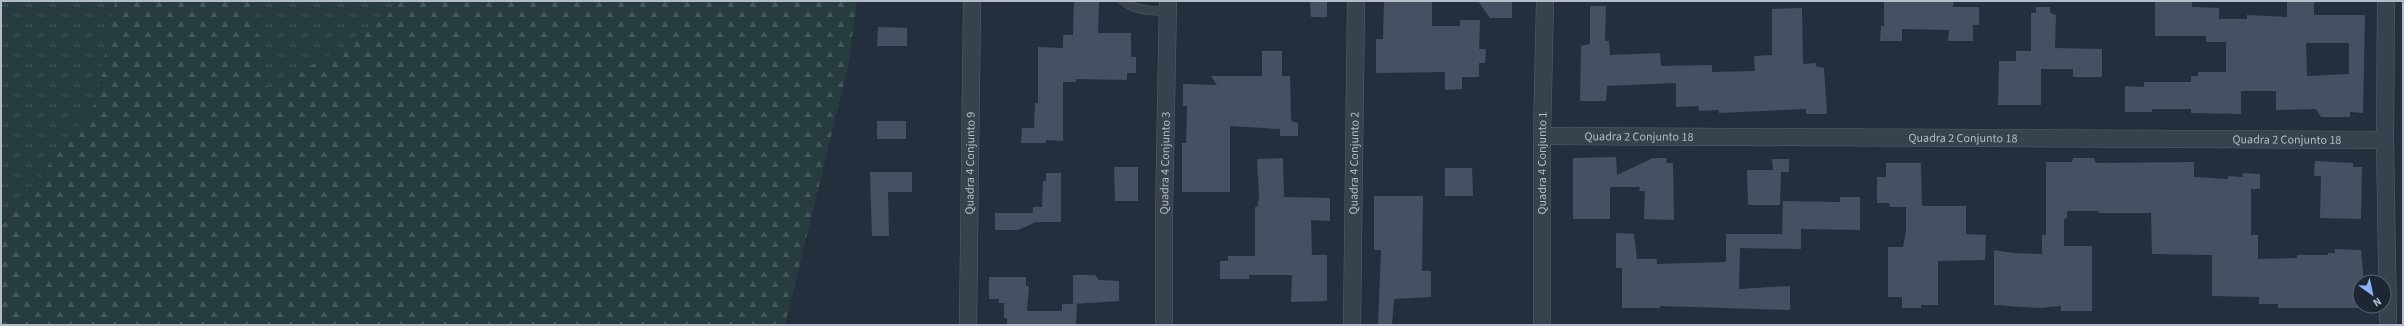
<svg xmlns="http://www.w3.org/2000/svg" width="2404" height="326" font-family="'Source Sans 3',sans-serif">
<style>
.grass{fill:url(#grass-tufts)}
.forest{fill:url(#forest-firs)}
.building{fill:#455162;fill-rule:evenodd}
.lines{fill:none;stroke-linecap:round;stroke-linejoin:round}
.service-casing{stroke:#565f6c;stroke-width:9}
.minor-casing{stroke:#565f6c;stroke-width:18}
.service{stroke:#38414e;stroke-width:8}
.minor{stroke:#38414e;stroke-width:17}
.labels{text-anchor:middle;stroke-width:3;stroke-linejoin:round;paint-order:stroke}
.street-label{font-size:12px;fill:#b4bcc9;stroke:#1d2633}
</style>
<defs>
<pattern id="grass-tufts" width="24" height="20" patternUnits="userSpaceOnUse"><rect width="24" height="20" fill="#263c3f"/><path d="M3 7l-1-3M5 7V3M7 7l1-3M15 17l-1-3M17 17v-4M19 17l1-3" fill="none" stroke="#435659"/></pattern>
<pattern id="forest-firs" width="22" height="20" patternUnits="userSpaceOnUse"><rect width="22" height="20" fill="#263c3f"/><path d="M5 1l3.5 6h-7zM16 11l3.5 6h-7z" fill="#435659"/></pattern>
</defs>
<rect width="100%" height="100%" fill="#242f3e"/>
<g class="grass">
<path d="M1,1H115L96,102L1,226Z"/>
<path d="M252,1H402L362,37L268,89Z"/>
</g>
<path class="forest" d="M115,1H252L268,89L362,37L402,1H857L848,67L785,325H1V227L96,102Z"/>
<g class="building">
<path d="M1074,1H1099L1098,33H1131V57H1136V73H1127V80L1076,79V82H1063V141L1046,140V143H1021L1022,128H1034L1035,103H1038V47L1063,48V35H1073Z"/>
<path d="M1310,1H1327V17H1311Z"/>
<path d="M1384,1H1432V26H1460V20H1480L1479,49H1486L1485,63H1479V77H1462V89L1445,90V72L1376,73V39H1383Z"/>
<path d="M1478,1H1512V18H1490Z"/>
<path d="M1884,1H1954L1953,7H1979V25H1973V41H1948L1949,30L1902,29V41H1880L1881,26H1884Z"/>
<path d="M2155,1H2192V7L2219,8V19H2247V15L2287,17V1H2314V15H2365L2363,113L2350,112V117H2321L2316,109L2276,110V91H2241V114L2191,113V109H2152V112H2125V86L2144,87V82H2191V76H2198V72H2226V42H2206V36H2155ZM2306,43H2349V74L2307,76Z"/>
<path d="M1590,6H1606L1605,41H1609L1610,55L1660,53L1661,66L1712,65V72L1755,71L1754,56L1772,55V9L1802,8L1803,64L1816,63V66L1824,68L1827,114H1806V109L1719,113V110L1699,111L1698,106L1676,107V83L1607,86L1606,101H1580L1581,46L1590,44Z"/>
<path d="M2036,7H2050V13L2056,15L2055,48L2102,49V77H2073V69H2041V105H1998L1999,61H2016V51H2031V13H2036Z"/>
<path d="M878,27L907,28V46H877Z"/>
<path d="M1262,51H1282V76H1290L1291,121L1298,123V136H1280V129L1230,126V192H1182V143H1186L1187,106H1183V84L1217,85L1211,76H1262Z"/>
<rect x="877" y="121" width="29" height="18"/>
<path d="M1616,157L1617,175L1653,158H1667L1666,163H1673L1674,220L1644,219L1645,191H1639L1640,187H1610V219H1573V158Z"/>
<path d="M1283,158L1284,197L1330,198V221L1311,220L1312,255H1327V301L1291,302L1292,275H1249V279H1220V261H1228V256H1255V207H1257L1259,197L1257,159Z"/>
<path d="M2073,158H2094L2096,163L2194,162V177L2228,179V176L2243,177L2242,173L2260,174V189H2251V235H2258V259L2297,258V255H2328V253H2335V249L2361,250L2364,282H2360L2359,308H2278V304H2259V297L2212,296V255L2152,254L2151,213H2099V211H2067V218L2064,219V246H2092V311H2061V306L2039,308L1994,305V250L2013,253L2042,254V235H2046V162H2072Z"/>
<path d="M1772,159H1789V172H1781L1780,205H1748L1747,170H1773Z"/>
<path d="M2315,161L2353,163V167H2362L2361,219L2320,218L2321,176H2314Z"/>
<path d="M1886,163H1921L1922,206H1966V234L1986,235L1985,260L1938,261V305H1921V308H1902V297H1888V247H1903L1906,231V207H1890L1889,203H1877V177H1886Z"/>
<path d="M1114,167H1138V201H1115Z"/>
<path d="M1445,168H1472L1473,196H1445Z"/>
<path d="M870,172H912V192H888L889,236H872Z"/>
<path d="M1046,173H1061V222H1036L1018,230H995V213H1033V207H1042L1043,181H1046Z"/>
<path d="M1374,196H1423L1422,271H1431V297L1394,299L1392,325H1378L1381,250H1374Z"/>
<path d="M1840,197H1860V230L1801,229V249L1740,248L1739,289L1790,286V310L1660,306V308H1622V268H1616V233L1634,234L1637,259H1657V264L1726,262V234H1782L1783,201L1840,202Z"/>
<path d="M1073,275H1095L1099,280L1119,281V301L1073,304Z"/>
<path d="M989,277H1026V286H1029L1027,311H1062V304H1077L1076,325H1007V318H1004V303H999V299H989Z"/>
</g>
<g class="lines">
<defs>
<path id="service" d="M1123,1C1136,11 1151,11 1168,11"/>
<g id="minor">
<path d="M2386,1L2385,140L2388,325"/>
<path id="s1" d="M1542,136L2385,140"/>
<path id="s2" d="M968,325L972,1"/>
<path id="s3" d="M1164,325V214L1168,1"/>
<path id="s4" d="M1352,325L1356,1"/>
<path id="s5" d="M1542,325V136L1545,1"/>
</g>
</defs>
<use href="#service" class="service-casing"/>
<use href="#minor" class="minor-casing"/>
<use href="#service" class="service"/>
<use href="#minor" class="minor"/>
</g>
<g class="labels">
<g class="street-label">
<text dy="4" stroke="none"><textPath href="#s1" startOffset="97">Quadra 2 Conjunto 18</textPath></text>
<text dy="4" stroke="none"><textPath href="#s1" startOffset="421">Quadra 2 Conjunto 18</textPath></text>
<text dy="4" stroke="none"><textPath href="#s1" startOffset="745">Quadra 2 Conjunto 18</textPath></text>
<text dy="4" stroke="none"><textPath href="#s2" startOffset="162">Quadra 4 Conjunto 9</textPath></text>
<text dy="4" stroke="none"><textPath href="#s3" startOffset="162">Quadra 4 Conjunto 3</textPath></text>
<text dy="4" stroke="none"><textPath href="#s4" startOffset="162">Quadra 4 Conjunto 2</textPath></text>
<text dy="4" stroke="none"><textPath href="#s5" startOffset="162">Quadra 4 Conjunto 1</textPath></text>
</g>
</g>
<rect width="2404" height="326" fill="none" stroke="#b4bcc9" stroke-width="4"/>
<g transform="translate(2372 294) rotate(147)"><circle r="19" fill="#1d2633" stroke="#59626f"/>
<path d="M0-3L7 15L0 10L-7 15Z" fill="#8ab4f8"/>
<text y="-6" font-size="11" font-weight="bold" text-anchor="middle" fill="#b4bcc9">N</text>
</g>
</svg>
